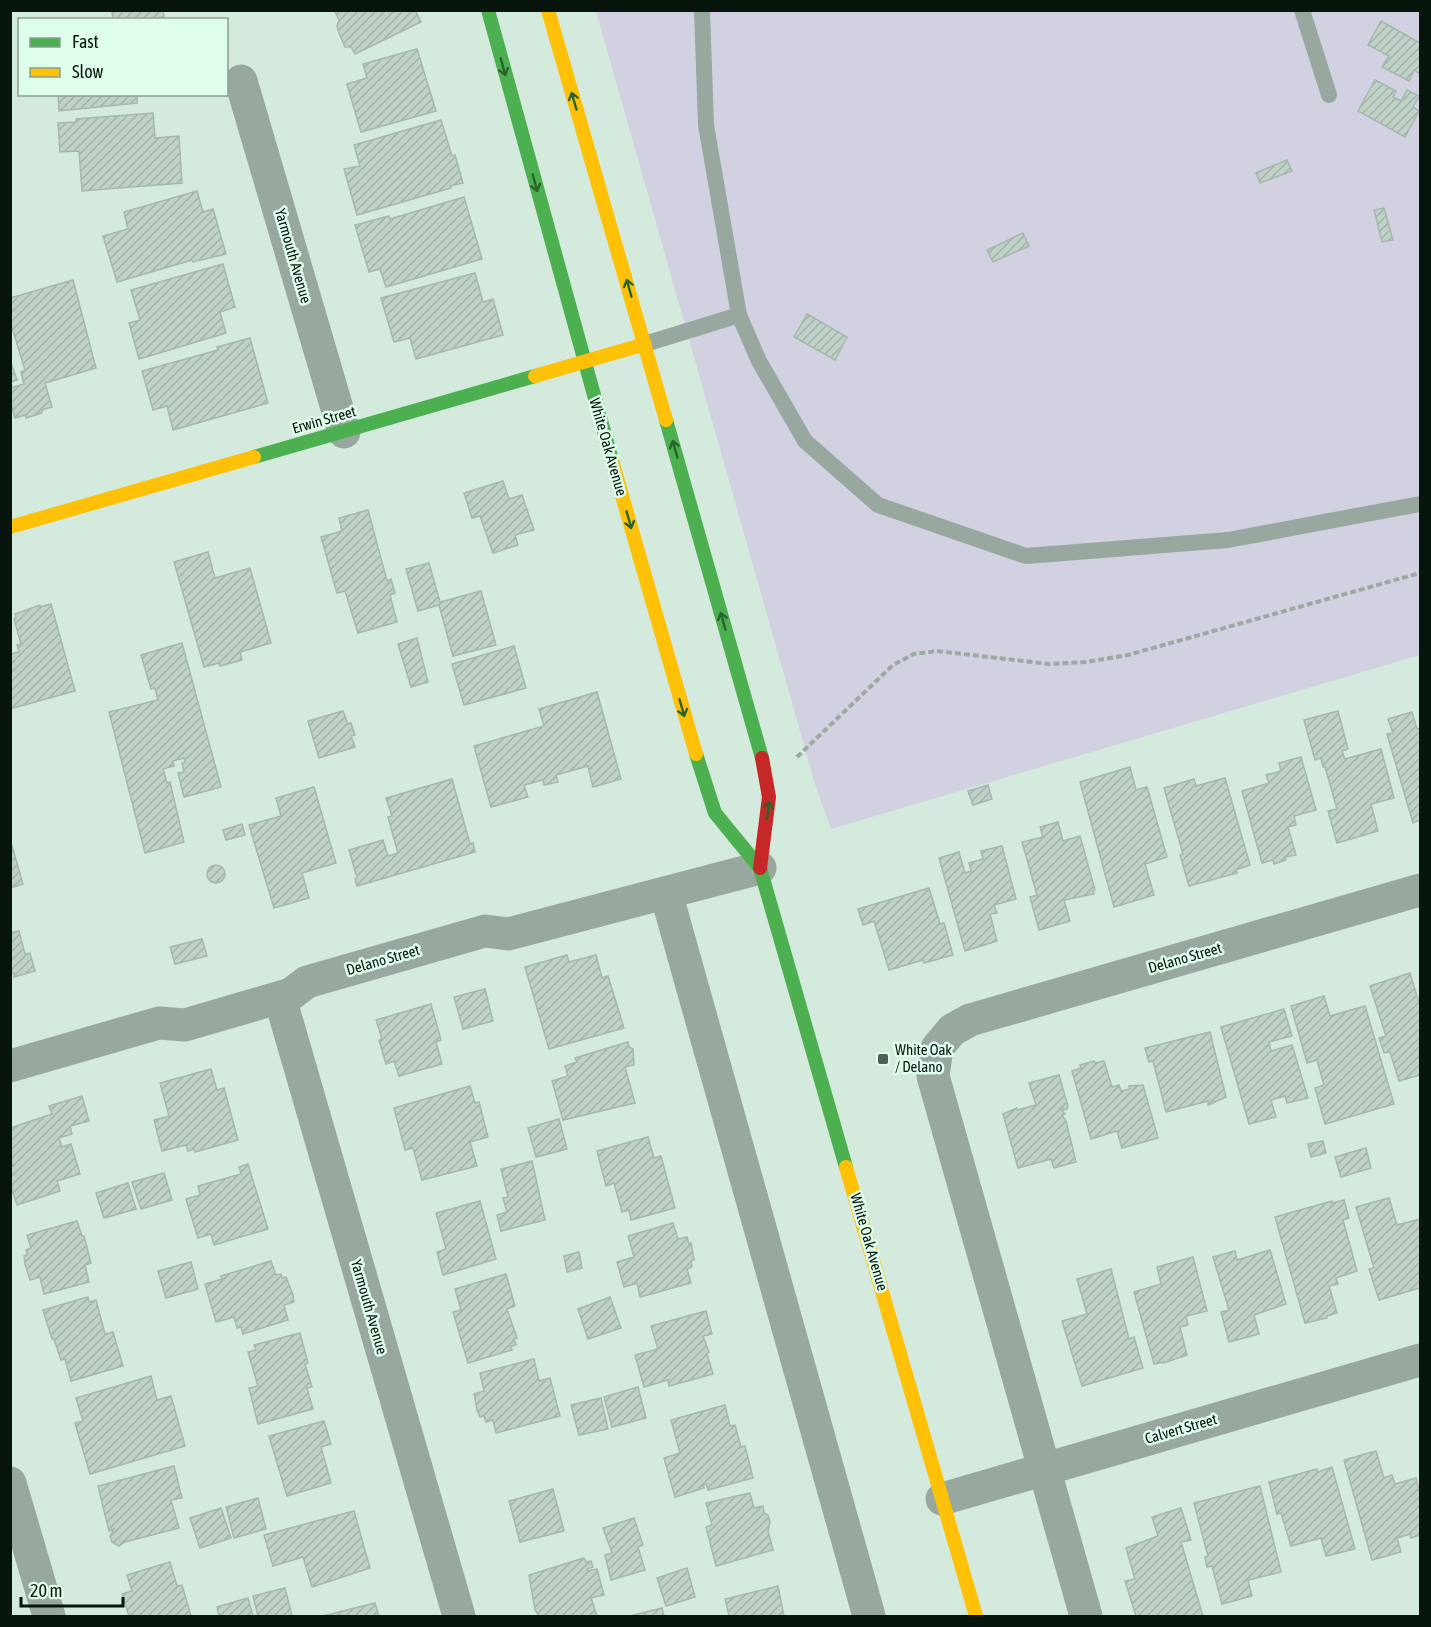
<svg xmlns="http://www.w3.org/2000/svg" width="1431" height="1627" font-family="'Asap Condensed',sans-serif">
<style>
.pitch{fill:#d1d1e1}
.building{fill:url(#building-hatch);stroke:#a6b7ad;stroke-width:1.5}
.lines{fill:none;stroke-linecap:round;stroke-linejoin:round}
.path{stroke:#9baaa1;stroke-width:4;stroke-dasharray:6 3;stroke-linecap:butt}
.lane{stroke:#99a89f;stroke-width:16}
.street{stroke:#99a89f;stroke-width:33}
.fast{stroke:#4caf50;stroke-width:14}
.slow{stroke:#ffc107;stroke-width:14}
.jam{stroke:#c62828;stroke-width:14}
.oneway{stroke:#2a622e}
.poi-dot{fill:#4f6056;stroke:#dffdeb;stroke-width:2}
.labels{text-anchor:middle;stroke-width:5;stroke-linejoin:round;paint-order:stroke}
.street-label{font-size:15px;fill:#07150d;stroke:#dffdeb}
.poi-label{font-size:15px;fill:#07150d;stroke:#dffdeb;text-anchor:start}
</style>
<defs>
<pattern id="building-hatch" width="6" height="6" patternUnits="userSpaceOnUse" patternTransform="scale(1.5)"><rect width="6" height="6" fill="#c0d1c7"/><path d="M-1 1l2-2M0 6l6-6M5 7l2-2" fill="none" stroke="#a4b3aa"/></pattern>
</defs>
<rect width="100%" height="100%" fill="#d4eadd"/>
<path class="pitch" d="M596,11H1420V655L831,829L815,784Z"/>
<g class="building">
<path d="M111,10H163L164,16L154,20H114Z"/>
<path d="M337,10H415L421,22L355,54L351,47H345L339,33L337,26L339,20L335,12Z"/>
<path d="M1381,21L1420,43V74L1414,70L1409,81L1382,67L1389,56L1368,45Z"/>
<path d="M417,49L436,111L361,132L347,84L367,78L363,64Z"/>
<path d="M1375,80L1396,91L1393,97L1401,101L1407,90L1419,96L1413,107L1419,111L1405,137L1358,111Z"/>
<path d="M58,94H137V103L59,111Z"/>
<path d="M153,113L155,138L179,136L182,183L82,191L79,151L60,152L58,123L76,122V119Z"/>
<path d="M441,120L452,156L455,155L463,183L450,186L451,188L357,215L344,169L360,166L354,145Z"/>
<path d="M1287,160L1292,171L1260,183L1256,173Z"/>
<path d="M197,191L203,212L213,209L226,254L193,262L192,260L117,282L103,236L128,229L124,212Z"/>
<path d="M464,197L482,259L386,287L380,269L369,272L355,225L389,216L390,219Z"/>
<path d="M1384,208L1393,240L1382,242L1374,210Z"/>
<path d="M1023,233L1029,246L993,262L987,250Z"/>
<path d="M223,264L235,307L220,312L226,333L139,359L129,323L140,320L131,290Z"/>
<path d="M475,273L483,302L493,299L503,335L416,359L410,338L394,342L381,298Z"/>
<path d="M73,280L96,368L45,383L52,407L42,410V413L26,418L25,415L15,418L10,401V388L24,384L21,372L25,370L10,321V298Z"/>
<path d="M807,314L847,337L835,360L794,337Z"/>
<path d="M250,338L268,403L173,430L167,406L153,410L142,371L218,350L217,347Z"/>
<path d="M10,360L17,380L10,382Z"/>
<path d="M503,481L509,499L522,495L534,530L515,535L518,545L493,553L480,516L472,518L464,493Z"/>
<path d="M368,510L387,581L391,579L395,593L390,595L397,622L358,633L345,591L337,593L321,537L342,531L339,518Z"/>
<path d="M208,552L215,578L250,568L271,643L240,652L242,660L220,666L219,663L204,667L174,562Z"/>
<path d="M429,563L440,602L481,591L496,645L453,656L439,605L418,611L406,569Z"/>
<path d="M51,604L75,691L10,709V654L19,652L17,645L21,644L14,619L16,618L15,614L40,605V607Z"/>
<path d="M417,638L428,682L411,687L398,644Z"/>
<path d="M182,643L221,787L184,797L178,773L184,772L182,763L185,762L184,758L173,761L174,766L163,769L167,783L170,782L184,842L145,853L109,712L158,700L155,688L151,689L141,655Z"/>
<path d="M514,646L526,688L464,705L452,664Z"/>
<path d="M597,692L621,779L593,787L588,766L556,775L558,782L544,785L543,780L524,785L528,797L491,807L474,746L544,726L539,709Z"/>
<path d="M343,711L348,724L351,723L355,735L351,736L355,747L319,758L308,721Z"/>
<path d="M1338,711L1348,749L1342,751L1345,759L1381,749L1394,798L1371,804L1378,831L1337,843L1328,811L1337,809L1325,767H1323L1321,758L1315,760L1304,720Z"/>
<path d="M1412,712L1417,729L1420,728V820L1413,823L1387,734L1393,733L1388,719Z"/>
<path d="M1301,757L1316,810L1294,816L1296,825L1288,827L1296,855L1285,857L1286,860L1274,864L1273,860L1262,863L1242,791L1269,783L1266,775L1281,771L1279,763Z"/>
<path d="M1130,767L1136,790L1147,787L1167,857L1145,864L1154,895L1114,907L1080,782Z"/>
<path d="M1225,778L1250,865L1236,870L1237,873L1189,886L1180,855L1183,854L1164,788L1194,779L1196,786Z"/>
<path d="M452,779L470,844L473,843L475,852L357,886L355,879L357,878L349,850L383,840L388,856L398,853L388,817L392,816L386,798Z"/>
<path d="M988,785L992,799L973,805L968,791Z"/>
<path d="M314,787L336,863L302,873L309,898L274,908L249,825L281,816L276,798Z"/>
<path d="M1058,822L1063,841L1080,836L1095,890L1093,891L1094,894L1064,900L1070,921L1039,930L1030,897L1037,895L1022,842L1043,837L1040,827Z"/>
<path d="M242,824L245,835L226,840L223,830Z"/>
<path d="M10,846H12L23,884L10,888Z"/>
<path d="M1002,846L1016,899L994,905L997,913L990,914L997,941L965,951L939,858L959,852L965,873L971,871L969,863L983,859L981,851Z"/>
<circle cx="216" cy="874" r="9"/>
<path d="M929,888L940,924L944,923L953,955L924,963L923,960L889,970L874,921L863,925L858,909Z"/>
<path d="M19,931L25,954L30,953L35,971L14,977V973L10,974V933Z"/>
<path d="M202,939L207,956L175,964L170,947Z"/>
<path d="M567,955L569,962L596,955L602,978L608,976L624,1028L549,1049L525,967Z"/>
<path d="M1410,973L1420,1006V1075L1399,1081L1390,1052L1384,1053L1379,1038L1386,1036L1370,986Z"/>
<path d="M485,989L493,1021L463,1029L454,997Z"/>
<path d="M1324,996L1330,1016L1365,1006L1394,1104L1325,1124L1315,1088L1324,1085L1317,1060L1307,1063L1291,1006Z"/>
<path d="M431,1004L441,1040L436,1042L442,1064L399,1076L394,1061L386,1064L379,1040L382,1039L376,1020Z"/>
<path d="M1284,1009L1292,1036L1269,1042L1271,1051L1292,1045L1308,1098L1287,1103L1285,1096L1271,1100L1276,1117L1249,1124L1221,1027Z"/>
<path d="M1210,1032L1226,1097L1208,1105V1101L1166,1112L1153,1061L1149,1062L1145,1048Z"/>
<path d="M628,1042L629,1047L633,1049L634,1065L625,1067L635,1103L563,1120L552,1081L568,1076L565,1066L577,1062L575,1058Z"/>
<path d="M1094,1061L1095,1063L1104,1061L1112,1087L1119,1085L1121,1091L1130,1089L1129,1086L1143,1085L1158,1138L1122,1148L1117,1131L1091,1139L1072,1071L1081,1068L1080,1065Z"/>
<path d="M211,1069L217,1090L224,1088L238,1140L195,1152L194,1149L188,1151L186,1145L162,1151L154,1120L169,1116L160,1083Z"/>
<path d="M1059,1075L1068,1106L1067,1109L1063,1110V1108H1060L1065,1114L1062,1115L1066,1121L1076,1162L1054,1168L1051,1159L1018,1168L1003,1114L1017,1108V1110L1036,1105L1029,1083Z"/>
<path d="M470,1086L475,1103L479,1102L488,1137L470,1142L477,1166L422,1180L413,1148L405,1150L394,1108Z"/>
<path d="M82,1096L89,1121L70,1126L72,1134L59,1138L62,1147L71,1144L80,1174L57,1181L60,1191L17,1205L10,1184V1167L12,1166L10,1128L52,1114L49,1106Z"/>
<path d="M559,1119L567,1149L536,1157L528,1128Z"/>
<path d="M648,1137L654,1158L661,1156L675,1208L631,1220L629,1210L622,1212L614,1183L606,1186L597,1151Z"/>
<path d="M1323,1141L1326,1153L1311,1157L1308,1144Z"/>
<path d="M1366,1148L1371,1168L1341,1177L1335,1157Z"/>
<path d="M532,1161L545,1220L501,1231L497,1215L507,1212L503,1198L508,1197L501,1169Z"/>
<path d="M248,1164L268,1229L214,1245L211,1234L198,1238L186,1199L200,1195L198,1186L241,1174L239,1167Z"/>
<path d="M164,1173L172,1200L141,1209L132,1182Z"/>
<path d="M128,1183L136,1209L104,1218L96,1193Z"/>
<path d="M1389,1198L1397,1225L1420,1219V1288L1379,1300L1369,1269L1374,1268L1356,1207Z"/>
<path d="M1344,1200L1349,1218L1343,1220L1357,1271L1336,1278L1338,1284L1329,1286L1337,1313L1327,1316V1318L1305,1323L1275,1217L1332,1201V1203Z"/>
<path d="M480,1201L496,1259L443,1275L437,1252L446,1249L436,1213Z"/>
<path d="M77,1221L82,1236H84L91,1263L85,1265L89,1282L44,1294L40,1277L30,1280L25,1264L24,1256L27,1255L26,1250L31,1248L27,1235Z"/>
<path d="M673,1223L678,1239L687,1237L689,1244L691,1243L694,1260L691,1261L692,1267L687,1269L691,1283L640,1297L637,1283L624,1287L617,1262L634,1257L628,1236Z"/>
<path d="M1270,1250L1286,1304L1254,1315L1259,1334L1229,1342L1221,1312L1229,1310L1213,1257L1235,1251L1237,1260Z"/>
<path d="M579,1252L582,1268L567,1272L564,1256Z"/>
<path d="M1193,1257L1207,1311L1186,1316L1188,1325L1180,1327L1187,1355L1164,1363V1362L1154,1364L1134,1292L1161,1284L1157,1267Z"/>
<path d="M271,1261L276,1275L281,1274L282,1278L286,1277L293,1295L294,1302L284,1305L288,1320L243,1334L241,1327L237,1328L234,1317L216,1322L205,1284L222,1279L221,1276Z"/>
<path d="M191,1262L198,1289L166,1298L158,1271Z"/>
<path d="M1111,1269L1129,1339L1134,1337L1143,1368L1082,1386L1062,1321L1087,1314L1077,1279Z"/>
<path d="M506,1274L515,1306L507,1309L517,1338L514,1339L516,1345L511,1346L512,1350L468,1363L453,1312L461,1310L455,1289Z"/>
<path d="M88,1297L89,1302L96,1300L105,1334L113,1332L123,1366L71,1381L65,1359L61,1360L54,1339H52L43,1310Z"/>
<path d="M610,1297L621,1328L588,1339L578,1309Z"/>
<path d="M706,1311L712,1334L703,1336L709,1352L707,1354L713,1374L669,1386L668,1380L644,1387L635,1355L658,1349L651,1326Z"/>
<path d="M300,1333L308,1363L305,1364L312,1387L307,1388L313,1409L258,1424L249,1388L258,1386L248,1352L256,1350L254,1345Z"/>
<path d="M534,1359L539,1381L550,1378L560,1416L496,1433L493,1420L486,1422L484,1416L480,1417L477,1410L474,1394L484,1391L480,1373Z"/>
<path d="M151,1376L157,1400L171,1396L185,1446L90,1474L75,1423L83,1421L76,1398Z"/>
<path d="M638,1387L646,1418L612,1427L604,1397Z"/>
<path d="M601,1398L608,1429L579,1435L571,1405Z"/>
<path d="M725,1405L730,1426L735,1425L741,1447L745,1446L753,1478L708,1490L706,1484L703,1485L704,1488L675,1497L664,1458L680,1453L671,1420Z"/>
<path d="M324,1421L331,1444L321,1447L331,1483L287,1496L269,1436Z"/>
<path d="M1376,1451L1384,1478L1392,1475L1395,1484L1416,1478L1420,1495V1535L1411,1538L1410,1534L1397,1538L1401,1552L1372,1560L1344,1460Z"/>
<path d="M174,1466L182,1498L171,1500L179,1528L125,1542L119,1546L112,1542L110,1536L114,1529L109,1531L98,1486Z"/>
<path d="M1332,1467L1355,1549L1326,1556L1321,1538L1291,1546L1281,1513L1277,1514L1269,1482L1317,1469L1318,1472Z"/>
<path d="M1260,1486L1281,1572L1248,1580L1252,1596L1222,1604L1212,1566L1207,1567L1205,1557L1208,1556L1194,1503Z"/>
<path d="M553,1489L564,1531L520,1542L509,1501Z"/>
<path d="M750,1493L754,1508L763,1506L764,1513L768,1515L770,1522L768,1531L773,1550L716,1566L706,1527L712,1525L706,1503Z"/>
<path d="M258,1498L266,1529L234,1538L226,1507Z"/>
<path d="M221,1508L231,1538L200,1548L190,1518Z"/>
<path d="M1181,1508L1191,1540L1181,1542L1203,1616H1136L1125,1581L1135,1579L1126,1548L1158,1536L1152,1517Z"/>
<path d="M354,1511L370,1568L312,1587L303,1557L273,1566L264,1535Z"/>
<path d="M634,1518L643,1545L638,1547L645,1570L611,1580L605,1555L612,1553L603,1528Z"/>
<path d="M584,1558L586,1562L591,1561L593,1567L587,1569L588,1571L597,1569L604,1595L591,1598L597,1616H539L535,1610L529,1575Z"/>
<path d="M170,1562L177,1586L182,1585L191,1616H129L122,1594L132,1591L127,1575Z"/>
<path d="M687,1568L695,1597L666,1606L657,1578Z"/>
<path d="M778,1586L784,1616H729L725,1599Z"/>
<path d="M285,1588L292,1616H258L253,1596Z"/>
<path d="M248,1598L253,1616H219L217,1607Z"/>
<path d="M375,1603L379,1616H323Z"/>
<path d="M662,1608L664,1616H630Z"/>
</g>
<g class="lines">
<path class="path" d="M797,757L893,665L914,654L937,651L1049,664L1086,662L1128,655L1420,573"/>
<g class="lane">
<path d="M702,10L706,125L739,315L759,361L805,441L878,505L1026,556L1228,540L1420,504"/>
<path d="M1302,10L1329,95"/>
<path d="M645,344L739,315"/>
</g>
<g class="street">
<path d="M241,81L344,432"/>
<path d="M666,893L869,1616"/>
<path d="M280,998L459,1616"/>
<path d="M10,1066L159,1023L185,1025L291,994L307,982L485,931L508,934L760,868"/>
<path d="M10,1483L49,1616"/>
<path d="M942,1499L1420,1360"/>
<path d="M1086,1616L933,1076L937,1048L952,1030L970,1020L1420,890"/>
</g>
<g class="fast">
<path d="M488,10L613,464"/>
<path d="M666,420L762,758"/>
<path d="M254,457L535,376"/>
<path d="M696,754L715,813L760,868L846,1167"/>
</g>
<g class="slow">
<path d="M548,10L666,420"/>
<path d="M535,376L645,344"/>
<path d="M613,464L696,754"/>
<path d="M10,527L254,457"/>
<path d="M846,1167L976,1616"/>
</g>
<path class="jam" d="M760,868L769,797L762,758"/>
</g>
<defs><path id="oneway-shaft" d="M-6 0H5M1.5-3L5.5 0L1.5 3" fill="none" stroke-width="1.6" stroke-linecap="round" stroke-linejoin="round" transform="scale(1.5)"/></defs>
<g class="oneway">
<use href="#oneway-shaft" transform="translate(503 67) rotate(75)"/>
<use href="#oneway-shaft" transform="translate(574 101) rotate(-106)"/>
<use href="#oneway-shaft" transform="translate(535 183) rotate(75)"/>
<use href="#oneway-shaft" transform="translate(629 288) rotate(-106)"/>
<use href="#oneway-shaft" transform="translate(675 449) rotate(-106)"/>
<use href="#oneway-shaft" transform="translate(629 520) rotate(74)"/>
<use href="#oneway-shaft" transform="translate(723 621) rotate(-106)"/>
<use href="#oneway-shaft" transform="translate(682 708) rotate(74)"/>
<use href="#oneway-shaft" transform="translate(768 810) rotate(-83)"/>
</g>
<rect class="poi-dot" x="877" y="1053" width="12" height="12" rx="3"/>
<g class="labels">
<g class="street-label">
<text transform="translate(293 256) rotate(74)" y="5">Yarmouth Avenue</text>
<text transform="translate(324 420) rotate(-16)" y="5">Erwin Street</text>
<text transform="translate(608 447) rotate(74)" y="5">White Oak Avenue</text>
<text transform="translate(1185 958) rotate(-16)" y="5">Delano Street</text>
<text transform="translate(383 960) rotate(-16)" y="5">Delano Street</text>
<text transform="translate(869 1242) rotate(74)" y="5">White Oak Avenue</text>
<text transform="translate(369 1307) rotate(74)" y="5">Yarmouth Avenue</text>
<text transform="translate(1181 1429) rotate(-16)" y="5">Calvert Street</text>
</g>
<g class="poi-label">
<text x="895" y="1055">White Oak<tspan x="895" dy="17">/ Delano</tspan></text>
</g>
</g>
<rect width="1431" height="1627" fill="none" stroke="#07150d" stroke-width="24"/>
<rect x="18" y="18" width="210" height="78" fill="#dffdeb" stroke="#89a092" stroke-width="1.5"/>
<rect x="30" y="38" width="30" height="9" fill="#4caf50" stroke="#89a092" stroke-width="1.5"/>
<text x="72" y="48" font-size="18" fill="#07150d">Fast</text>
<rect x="30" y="68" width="30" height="9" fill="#ffc107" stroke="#89a092" stroke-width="1.5"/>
<text x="72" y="78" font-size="18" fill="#07150d">Slow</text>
<path d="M21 1597v9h102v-9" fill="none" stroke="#07150d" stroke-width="3"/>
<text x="30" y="1597" font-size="18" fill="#07150d" stroke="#dffdeb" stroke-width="4.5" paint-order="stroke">20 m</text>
</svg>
